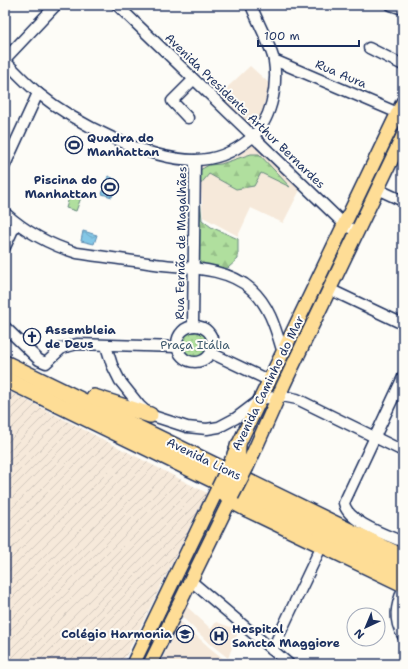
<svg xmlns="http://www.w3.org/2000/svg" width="408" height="669" font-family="'Shantell Sans',sans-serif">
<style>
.built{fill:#f6e9da}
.industrial{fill:url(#industrial-furrows)}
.grass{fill:#b0df9e;stroke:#66877e}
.forest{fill:url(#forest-firs);stroke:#66877e}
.park{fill:url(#park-dots);stroke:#66877e}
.water{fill:url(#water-waves);stroke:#5a8ab0}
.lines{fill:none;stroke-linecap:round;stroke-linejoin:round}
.minor-casing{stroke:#1b2f5e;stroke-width:13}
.major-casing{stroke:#1b2f5e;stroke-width:16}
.highway-casing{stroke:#1b2f5e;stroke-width:18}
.minor{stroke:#fdfcf7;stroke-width:10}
.major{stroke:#fedd96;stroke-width:13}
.highway{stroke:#fedd96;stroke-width:15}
.major-bridge-casing{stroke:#1b2f5e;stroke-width:16;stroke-linecap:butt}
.highway-bridge-casing{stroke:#1b2f5e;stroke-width:18;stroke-linecap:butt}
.major-bridge{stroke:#fedd96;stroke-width:13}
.highway-bridge{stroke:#fedd96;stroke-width:15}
.labels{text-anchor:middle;stroke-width:4;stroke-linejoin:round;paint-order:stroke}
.street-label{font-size:12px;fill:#1b2f5e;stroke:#fdfcf7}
.poi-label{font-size:12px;font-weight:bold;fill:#1b2f5e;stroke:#fdfcf7;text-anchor:start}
.park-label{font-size:12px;fill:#405b6e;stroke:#fdfcf7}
</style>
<defs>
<pattern id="industrial-furrows" width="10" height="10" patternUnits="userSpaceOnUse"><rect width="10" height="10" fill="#f6e9da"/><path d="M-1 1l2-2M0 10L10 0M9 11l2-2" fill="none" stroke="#d2c8be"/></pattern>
<pattern id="forest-firs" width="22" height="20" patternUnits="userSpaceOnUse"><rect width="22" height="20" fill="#b0df9e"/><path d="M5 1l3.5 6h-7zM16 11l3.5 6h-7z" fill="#97c08a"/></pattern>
<pattern id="park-dots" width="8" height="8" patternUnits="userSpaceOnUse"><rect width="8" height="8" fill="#b0df9e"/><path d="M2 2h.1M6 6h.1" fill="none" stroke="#97c08a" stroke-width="1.8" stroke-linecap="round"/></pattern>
<pattern id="water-waves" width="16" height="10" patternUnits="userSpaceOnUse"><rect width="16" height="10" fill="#84c7e6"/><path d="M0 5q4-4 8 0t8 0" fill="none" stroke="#71abc8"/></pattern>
</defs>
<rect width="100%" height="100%" fill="#fdfcf7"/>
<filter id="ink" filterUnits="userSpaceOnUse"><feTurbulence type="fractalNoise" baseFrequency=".025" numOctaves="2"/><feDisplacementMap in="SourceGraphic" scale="8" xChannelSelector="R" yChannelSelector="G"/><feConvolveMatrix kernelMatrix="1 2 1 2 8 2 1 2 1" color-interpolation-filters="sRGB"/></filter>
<g filter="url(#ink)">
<g class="built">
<path d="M250,66L270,84L260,118L250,129L217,97Z"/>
<path d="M253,144L300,190L283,223L251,208L238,236L203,217L199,161H229Z"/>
<path d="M185,605L211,629L216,622L239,630L228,658L208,642L181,616Z"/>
<path d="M180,621L210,648L230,664H160Z"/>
</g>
<path class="industrial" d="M5,389L207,493L122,664H5Z"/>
<g class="grass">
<path d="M74,136L81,140L75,153L68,149Z"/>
<path d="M71,191L82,195L76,211L66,208Z"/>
</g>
<path class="forest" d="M251,154H259L290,187L261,173L254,186L236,189L209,174L199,186L202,220L211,227L238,239V259L228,268H207L191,259V175L209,165L221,164Z"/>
<circle class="park" cx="195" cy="345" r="15"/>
<g class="water">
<path d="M108,176L117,180L112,197L102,194Z"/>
<path d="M83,231L97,235L94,244L81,241Z"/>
</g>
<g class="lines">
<defs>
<g id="minor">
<path d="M117,5L345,225L357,232"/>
<path d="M391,5L403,9"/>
<path d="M369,48L403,65"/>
<path d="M5,59L56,5"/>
<path d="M274,60L398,113"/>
<path d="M5,61C16,72 26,83 38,93C75,123 147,160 195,160C217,160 234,152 250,139C271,122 278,87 274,61C272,48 256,19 251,5"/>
<path d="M188,118L172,101L193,80"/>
<path d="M5,165L38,93"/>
<path d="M377,189L403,201"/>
<path d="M5,213C26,232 50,245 77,253C103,257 129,260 155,264C186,268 227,267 251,289C270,306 276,330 283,353"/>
<path d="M5,247L16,223"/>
<path d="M329,289L403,324"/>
<path d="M193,326L195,160"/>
<circle cx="195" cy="344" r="18"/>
<path d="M5,327L39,360L46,363L62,348L77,344L177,347"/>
<path d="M106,346L112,365L120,381L140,406L150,415L187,427L207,429L219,427L236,418L261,399L282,396L297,399L403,451"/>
<path d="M211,353L270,381"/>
<path d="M403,377L344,503C347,522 387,535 403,542"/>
<path d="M191,581L289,664"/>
<path d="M403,589C396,606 393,620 403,636"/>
<path d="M272,650L322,545"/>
</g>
<g id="major">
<path d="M234,454L403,102"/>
<path d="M247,467L284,384L403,136"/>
<path d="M133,664L218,488"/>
<path d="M150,664L232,496"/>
</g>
<g id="highway">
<path d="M5,363L403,557"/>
<path d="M5,379L403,572"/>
<path d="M94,397L150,415"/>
<path d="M237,466L238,446"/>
<path d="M226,495L230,500L249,510L403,584"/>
</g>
</defs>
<use href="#minor" class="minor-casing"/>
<use href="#major" class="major-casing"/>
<use href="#highway" class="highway-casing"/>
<use href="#minor" class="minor"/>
<use href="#major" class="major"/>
<use href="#highway" class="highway"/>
<defs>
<g id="major-bridge">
<path d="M218,488L232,459"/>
<path d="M232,496L247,467"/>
</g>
<path id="highway-bridge" d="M225,491L237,466"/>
</defs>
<use href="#major-bridge" class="major-bridge-casing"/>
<use href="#highway-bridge" class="highway-bridge-casing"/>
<use href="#major-bridge" class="major-bridge"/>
<use href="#highway-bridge" class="highway-bridge"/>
</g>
</g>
<defs>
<symbol id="stadium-ring" viewBox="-11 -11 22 22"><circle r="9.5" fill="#fdfcf7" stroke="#1b2f5e" stroke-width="1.5"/><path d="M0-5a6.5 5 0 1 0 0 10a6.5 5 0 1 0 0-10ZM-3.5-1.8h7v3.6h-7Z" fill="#1b2f5e"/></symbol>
<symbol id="church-ring" viewBox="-11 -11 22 22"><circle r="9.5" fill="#fdfcf7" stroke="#1b2f5e" stroke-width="1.5"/><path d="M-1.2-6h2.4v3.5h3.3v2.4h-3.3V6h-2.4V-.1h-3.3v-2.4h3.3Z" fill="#1b2f5e"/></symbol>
<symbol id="school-ring" viewBox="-11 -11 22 22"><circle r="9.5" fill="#fdfcf7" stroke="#1b2f5e" stroke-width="1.5"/><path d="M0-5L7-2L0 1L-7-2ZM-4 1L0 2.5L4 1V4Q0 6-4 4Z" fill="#1b2f5e"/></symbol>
<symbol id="hospital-ring" viewBox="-11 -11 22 22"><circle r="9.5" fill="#fdfcf7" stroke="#1b2f5e" stroke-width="1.5"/><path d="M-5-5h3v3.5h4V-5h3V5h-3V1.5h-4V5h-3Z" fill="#1b2f5e"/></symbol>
</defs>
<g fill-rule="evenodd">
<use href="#stadium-ring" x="64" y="135" width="20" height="20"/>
<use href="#stadium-ring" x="100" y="177" width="20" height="20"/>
<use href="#church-ring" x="22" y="327" width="20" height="20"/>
<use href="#school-ring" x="175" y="624" width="20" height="20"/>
<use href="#hospital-ring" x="209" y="626" width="20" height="20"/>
</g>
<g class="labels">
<g class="street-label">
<text transform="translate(341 74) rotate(23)" y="4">Rua Aura</text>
<text transform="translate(245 111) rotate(44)" y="4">Avenida Presidente Arthur Bernardes</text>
<text transform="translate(181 243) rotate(-89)" y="4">Rua Fernão de Magalhães</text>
<text transform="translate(268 383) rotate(-64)" y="4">Avenida Caminho do Mar</text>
<text transform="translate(204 459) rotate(26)" y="4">Avenida Lions</text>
</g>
<g class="poi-label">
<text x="87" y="142">Quadra do<tspan x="87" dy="14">Manhattan</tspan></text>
<text x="97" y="184" text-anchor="end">Piscina do<tspan x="97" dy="14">Manhattan</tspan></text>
<text x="45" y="334">Assembleia<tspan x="45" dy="14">de Deus</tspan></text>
<text x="232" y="633">Hospital<tspan x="232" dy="14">Sancta Maggiore</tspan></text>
<text x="172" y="638" text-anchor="end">Colégio Harmonia</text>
</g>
<g class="park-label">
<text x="195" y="349">Praça Itália</text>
</g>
</g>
<rect width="408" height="669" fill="none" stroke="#fdfcf7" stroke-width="20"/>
<rect x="10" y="10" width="388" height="649" fill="none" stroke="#1b2f5e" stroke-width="1.5" filter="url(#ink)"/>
<g transform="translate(366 627) rotate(224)"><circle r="19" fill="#fdfcf7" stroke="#a3aaba"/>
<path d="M0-3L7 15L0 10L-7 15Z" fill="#1b2f5e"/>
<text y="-6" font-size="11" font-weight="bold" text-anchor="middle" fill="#1b2f5e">N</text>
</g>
<path d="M258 40v6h101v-6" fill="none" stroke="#1b2f5e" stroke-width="2"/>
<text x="264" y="40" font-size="12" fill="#1b2f5e" stroke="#fdfcf7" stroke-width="3" paint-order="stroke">100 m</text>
</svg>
